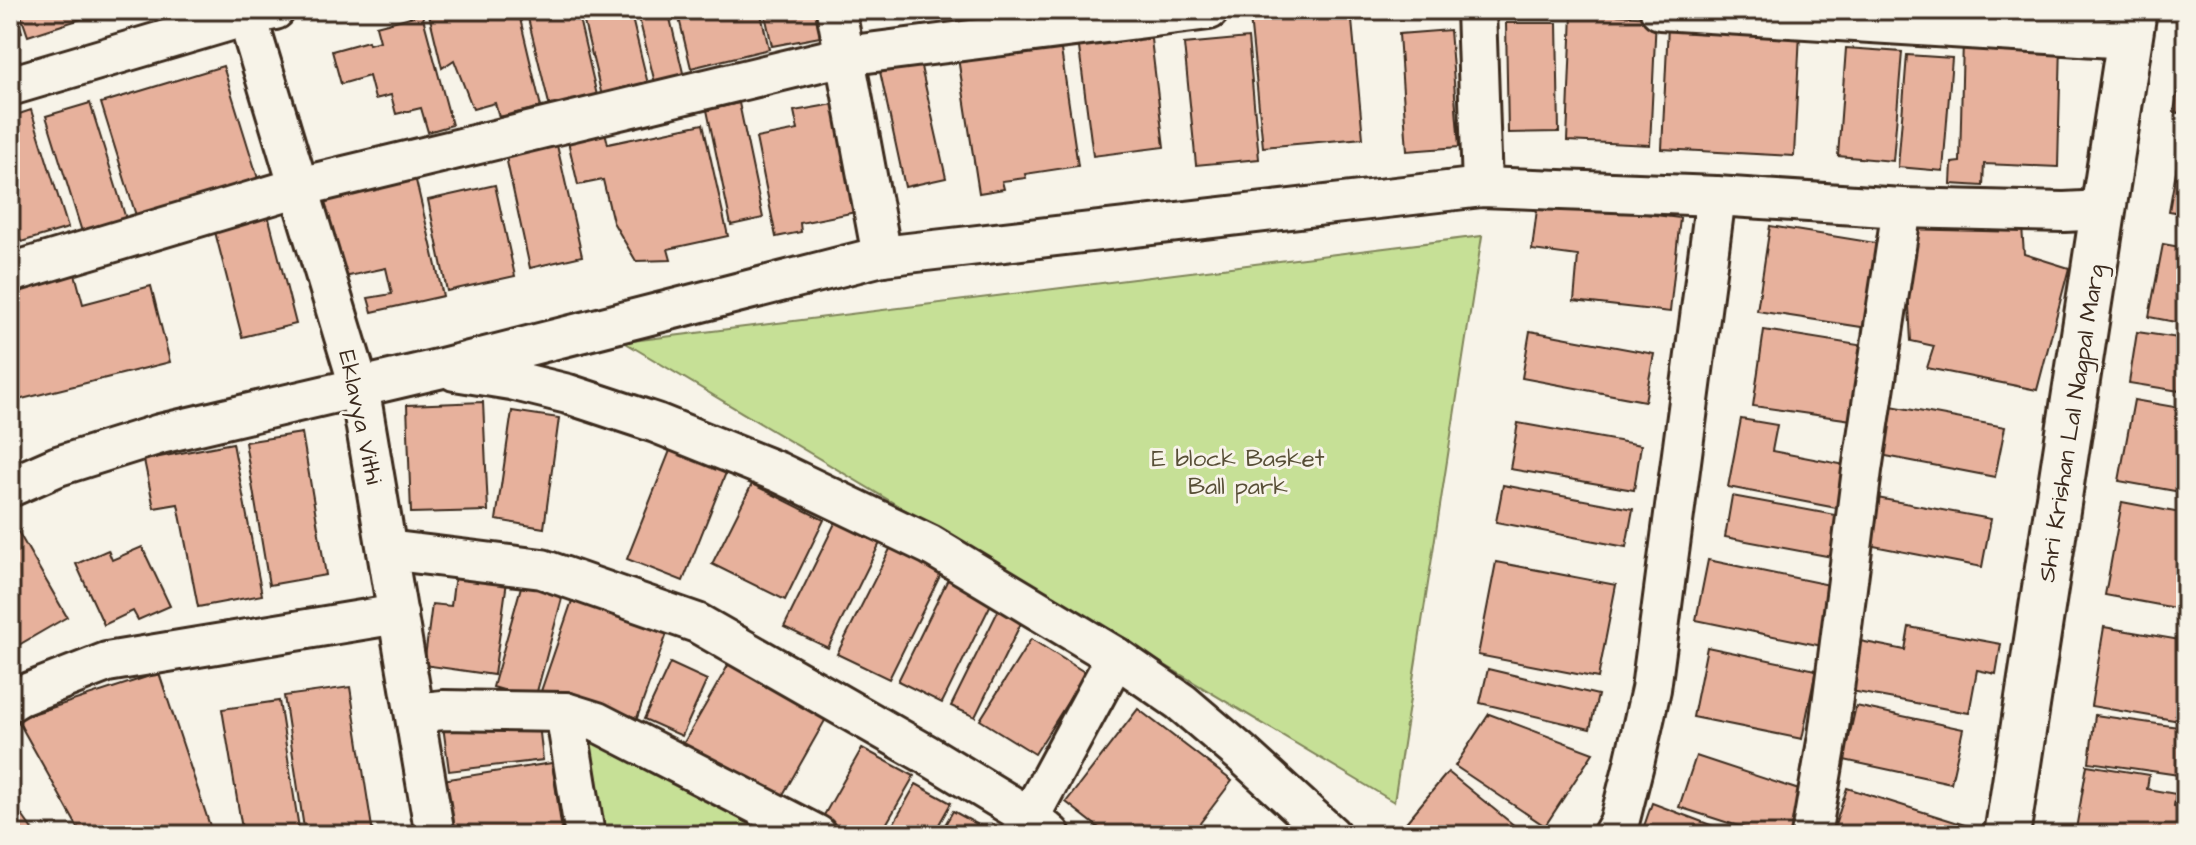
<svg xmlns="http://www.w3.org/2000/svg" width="2196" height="845" font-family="'Architects Daughter',sans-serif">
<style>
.green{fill:#c6e096;stroke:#80855a;stroke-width:2}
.building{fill:#e7b19c;stroke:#3b2a1e;stroke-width:2}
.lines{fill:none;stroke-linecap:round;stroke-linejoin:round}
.minor-casing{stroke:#3b2a1e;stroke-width:44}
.tertiary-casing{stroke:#3b2a1e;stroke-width:50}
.minor{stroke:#f7f3e8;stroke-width:38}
.tertiary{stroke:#f7f3e8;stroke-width:44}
.labels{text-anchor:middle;stroke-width:6;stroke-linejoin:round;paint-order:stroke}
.street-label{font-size:24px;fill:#3b2a1e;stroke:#f7f3e8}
.park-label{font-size:24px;fill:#574e36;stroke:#f7f3e8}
</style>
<rect width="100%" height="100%" fill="#f7f3e8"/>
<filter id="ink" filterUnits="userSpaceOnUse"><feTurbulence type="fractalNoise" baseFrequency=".0125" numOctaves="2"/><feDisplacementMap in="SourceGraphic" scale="16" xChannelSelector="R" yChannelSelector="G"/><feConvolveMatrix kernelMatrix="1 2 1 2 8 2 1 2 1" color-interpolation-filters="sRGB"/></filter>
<g filter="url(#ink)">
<g class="green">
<path d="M1482,236L1394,802L624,342Z"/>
<path d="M582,715L826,835H598Z"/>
</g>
<g class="building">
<path d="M10,10H15L22,32L10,36Z"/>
<path d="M19,10H109L28,36Z"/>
<path d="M428,10H518L541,107L499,117L495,103L473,109L454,60L442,68Z"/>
<path d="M526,10H577L599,104L552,116Z"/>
<path d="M581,10H630L648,84L602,96Z"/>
<path d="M637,10H668L684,77L655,83Z"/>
<path d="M677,10H760L769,49L691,68Z"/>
<path d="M764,10H815L820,37L772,46Z"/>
<path d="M959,10H1006V16L960,22Z"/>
<path d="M1318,10H1351L1363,138L1263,147L1250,17Z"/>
<path d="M2061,10H2111L2110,23L2060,18Z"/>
<path d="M1572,13L1656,17L1650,145L1567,141Z"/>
<path d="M422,14L452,125L428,132L421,108L396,114L391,95L375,99L369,76L341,84L332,51L368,41L369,44L380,41L376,26Z"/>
<path d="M1506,23H1557L1559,132L1508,133Z"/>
<path d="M1668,25L1800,32L1794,156L1662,149Z"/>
<path d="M1450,30L1459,147L1407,151L1399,34Z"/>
<path d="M1150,31L1164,147L1093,156L1078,40Z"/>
<path d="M1248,38L1259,159L1196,165L1184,44Z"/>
<path d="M1963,39L2061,42L2058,167L1984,164L1983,186L1951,184L1952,163L1960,162Z"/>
<path d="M1060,43L1078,166L1025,174L1026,178L1002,181L1004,189L979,193L958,58Z"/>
<path d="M1846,48L1902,52L1893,161L1838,156Z"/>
<path d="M1907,55L1952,58L1943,171L1898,167Z"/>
<path d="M919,58L946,178L905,187L879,67Z"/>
<path d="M2183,58H2186V114L2174,112Z"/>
<path d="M223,66L260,185L138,222L101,103Z"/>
<path d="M90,103L131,235L87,248L46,116Z"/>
<path d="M739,103L763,218L731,225L707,110Z"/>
<path d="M840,103L861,211L800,223L801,232L776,237L756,138L798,130L794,111Z"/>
<path d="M31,110L68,228L21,242L10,207V117Z"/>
<path d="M602,120L608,144L703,124L728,236L668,249L671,260L636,261L613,222L603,180L578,185L565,128Z"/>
<path d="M2184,126H2186V214L2169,211Z"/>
<path d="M554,132L582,256L530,268L503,143Z"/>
<path d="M414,172L443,296L372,312L368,298L392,294L386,268L335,279L315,194Z"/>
<path d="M495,185L515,276L447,291L428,200Z"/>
<path d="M1538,201L1680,218L1670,312L1574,301L1578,256L1532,250Z"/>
<path d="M266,207L296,324L242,337L212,220Z"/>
<path d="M2021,213L2024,254L2069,268L2037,390L1927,368L1934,346L1911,341L1904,217Z"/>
<path d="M1770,226L1894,246L1881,330L1757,311Z"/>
<path d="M2163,244L2186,248V324L2149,317Z"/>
<path d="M73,266L83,304L151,286L170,362L10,402V282Z"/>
<path d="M1764,330L1877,348L1866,422L1753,406Z"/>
<path d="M1530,331L1654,354L1645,401L1522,378Z"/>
<path d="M2137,332L2186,339V392L2129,383Z"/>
<path d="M2134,400L2186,409V493L2119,481Z"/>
<path d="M483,402L488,511L411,513L407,405Z"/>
<path d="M1875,403L2005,427L1995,477L1865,452Z"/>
<path d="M512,411L559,418L544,528L496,520Z"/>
<path d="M1741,419L1777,425L1772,451L1861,468L1852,511L1728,487Z"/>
<path d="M1518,423L1641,445L1634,490L1510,469Z"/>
<path d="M302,433L326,575L269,585L245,442Z"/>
<path d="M675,438L731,460L683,581L627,559Z"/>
<path d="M233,443L262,595L198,607L178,504L154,508L144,460Z"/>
<path d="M752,484L824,520L785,600L712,564Z"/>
<path d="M1503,485L1633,509L1626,547L1496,522Z"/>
<path d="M1861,495L1991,519L1982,567L1853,542Z"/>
<path d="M1732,496L1851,518L1843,559L1725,537Z"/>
<path d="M2122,502L2186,514V610L2105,595Z"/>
<path d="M838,517L882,539L828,648L784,627Z"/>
<path d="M12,521L67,617L10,650V522Z"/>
<path d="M142,547L170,606L138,620L133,611L104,625L76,564L108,550L112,560Z"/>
<path d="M891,547L942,572L889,679L837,654Z"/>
<path d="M1708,560L1839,587L1827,647L1696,620Z"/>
<path d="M1496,562L1616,585L1598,678L1478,655Z"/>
<path d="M456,567L508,574L494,675L424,665L432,604L451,606Z"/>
<path d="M950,575L995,596L942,703L898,681Z"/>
<path d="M524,576L565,587L535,699L493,687Z"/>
<path d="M575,592L670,625L637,718L595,703L540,694Z"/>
<path d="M1003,601L1026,613L975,717L951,706Z"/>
<path d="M1909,627L2001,644L1996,674L1977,670L1969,713L1846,690L1855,640L1905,650Z"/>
<path d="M2104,627L2186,641V722L2091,706Z"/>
<path d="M1031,639L1086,673L1035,754L980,720Z"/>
<path d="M1707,647L1816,670L1802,739L1693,717Z"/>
<path d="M730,662L827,717L776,807L678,753Z"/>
<path d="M670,663L707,680L682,736L644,719Z"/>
<path d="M1488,669L1598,695L1590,729L1480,703Z"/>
<path d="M159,673L213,835H82L17,719Z"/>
<path d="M350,687L373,834L305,835L284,696Z"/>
<path d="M279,701L300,835H243L222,709Z"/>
<path d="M1856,706L1963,729L1951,783L1844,760Z"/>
<path d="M1138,709L1232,781L1191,835H1108L1066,802Z"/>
<path d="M1489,714L1593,753L1545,826L1455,766Z"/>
<path d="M538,715L543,760L449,771L443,726Z"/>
<path d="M2095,715L2186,728V776L2089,762Z"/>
<path d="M862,748L914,776L880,835H839L819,824Z"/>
<path d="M1696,756L1805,792L1790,835H1766L1679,807Z"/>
<path d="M552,763L562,831L537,835H450L442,780Z"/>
<path d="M2087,765L2149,775L2147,789L2176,794L2174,806L2186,808V835H2075Z"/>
<path d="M1448,772L1526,835H1401L1398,832Z"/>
<path d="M916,784L951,803L933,835H887Z"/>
<path d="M1847,788L1968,826L1966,835H1832Z"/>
<path d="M10,798L36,835H10Z"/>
<path d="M1652,803L1737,835H1641Z"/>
<path d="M953,811L995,834L994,835H939Z"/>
</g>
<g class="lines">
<defs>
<g id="minor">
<path d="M245,10L359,386L435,835"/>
<path d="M836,10L882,256"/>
<path d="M1476,10L1482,187"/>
<path d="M1660,10L2129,39"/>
<path d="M10,86L247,16L275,10"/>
<path d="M10,273L299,187L844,56L1209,10"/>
<path d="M455,371L511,380L568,394L656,423L778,472L930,545L1116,657L1181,702L1241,753L1331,835"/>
<path d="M10,487L58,466L160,434L438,369L882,256L1482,187L1716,196L1902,208L2064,212L2103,210"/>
<path d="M387,550L542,569L697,623L926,754L1030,817L1051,835"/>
<path d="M10,702L20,696L107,662L398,614"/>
<path d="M565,712L585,835"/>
<path d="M415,713L443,710L565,712L597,722L817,835"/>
<path d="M1020,835L1116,657"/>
<path d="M1612,835L1619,823L1634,764L1651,689L1716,196"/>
<path d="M1811,835L1828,736L1862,470L1902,208"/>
</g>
<path id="tertiary" d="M2007,835L2134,10"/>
</defs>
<use href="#minor" class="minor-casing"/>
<use href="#tertiary" class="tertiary-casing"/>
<use href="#minor" class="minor"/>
<use href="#tertiary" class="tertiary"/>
</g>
</g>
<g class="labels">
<g class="street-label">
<text transform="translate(361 417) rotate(78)" y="8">Eklavya Vithi</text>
<text transform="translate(2071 423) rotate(-81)" y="8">Shri Krishan Lal Nagpal Marg</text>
</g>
<g class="park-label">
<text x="1238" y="466">E block Basket<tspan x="1238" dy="28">Ball park</tspan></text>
</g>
</g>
<rect width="2196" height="845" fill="none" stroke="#f7f3e8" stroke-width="40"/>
<rect x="20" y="20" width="2156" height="805" fill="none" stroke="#3b2a1e" stroke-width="3" filter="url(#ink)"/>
</svg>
